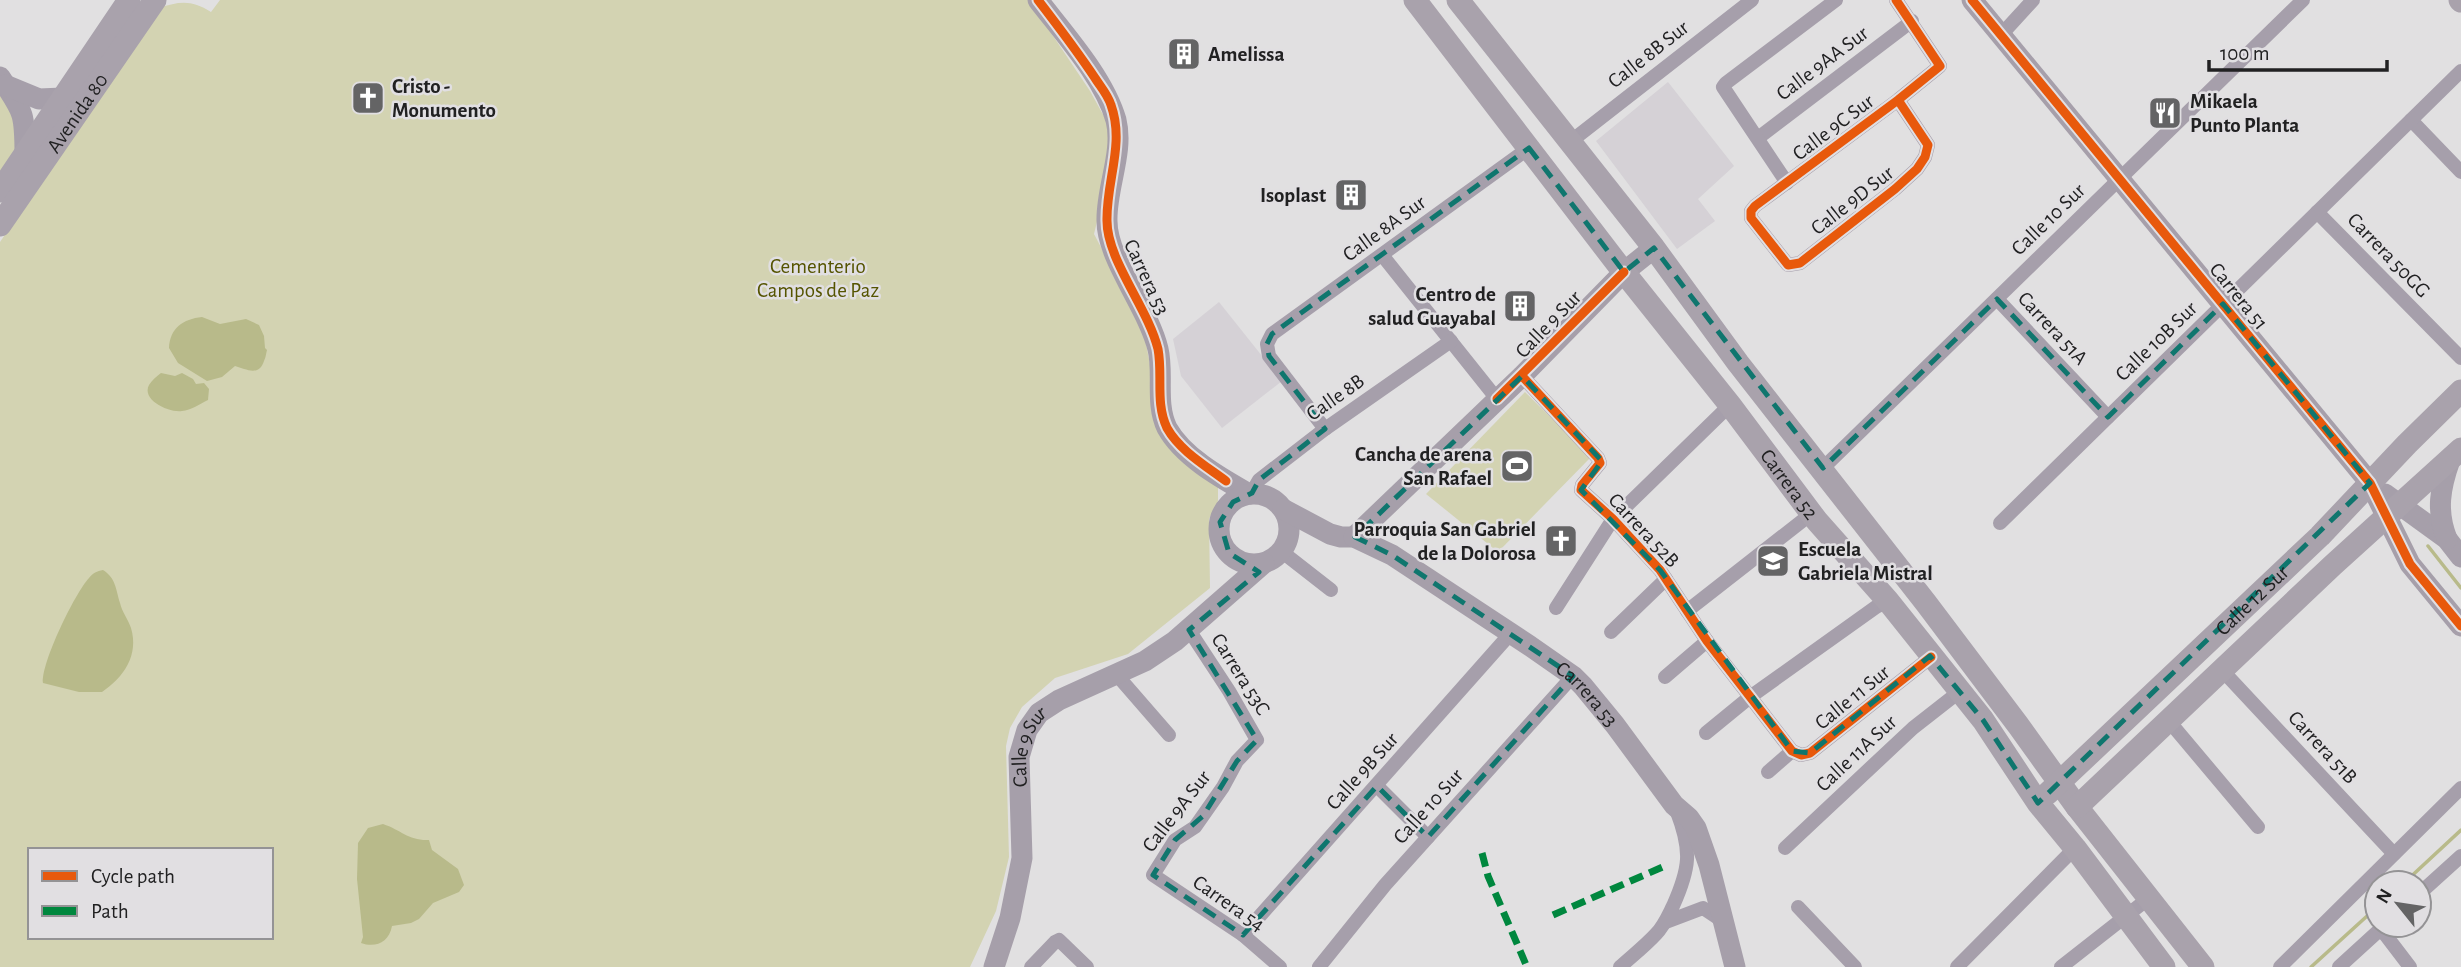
<svg xmlns="http://www.w3.org/2000/svg" width="2461" height="967" font-family="'Alegreya Sans',sans-serif">
<style>
.built{fill:#d5d1d6}
.green{fill:#d3d3b2;fill-rule:evenodd}
.water{fill:#b8ba8a}
.lines{fill:none;stroke-linecap:round;stroke-linejoin:round}
.stream{stroke:#b8ba8a;stroke-width:3.5}
.street{stroke:#a69fab;stroke-width:14}
.secondary{stroke:#a69faa;stroke-width:21}
.primary{stroke:#a9a2ac;stroke-width:23}
.quiet{stroke:#00873e;stroke-width:7;stroke-dasharray:14 7;stroke-linecap:butt}
.cycleway-casing{stroke:#e1dfe2;stroke-width:13}
.cycleway{stroke:#e8590c;stroke-width:9}
.marked{fill:none;stroke:#0f766e;stroke-width:5;stroke-dasharray:14 9;stroke-linejoin:round}
.labels{text-anchor:middle;stroke-width:5;stroke-linejoin:round;paint-order:stroke}
.poi-label{font-size:21px;font-weight:bold;fill:#212122;stroke:#e1dfe2;text-anchor:start}
.street-label{font-size:21px;fill:#212122;stroke:#e1dfe2}
.park-label{font-size:21px;fill:#555400;stroke:#e1dfe2}
</style>
<rect width="100%" height="100%" fill="#e1e0e1"/>
<g class="built">
<path d="M1668,82L1734,166L1698,199L1715,221L1677,249L1596,141Z"/>
<path d="M1219,302L1282,381L1222,428L1181,376L1173,339Z"/>
</g>
<g class="green">
<path d="M220,0H1029L1090,91L1111,129L1106,185L1094,234L1143,327L1158,408L1218,487V501L1209,519L1210,588L1128,654L1055,678L1022,707L1010,728L1006,746L1009,857L996,911L970,967H0V242L159,8C180,1 192,0 211,12ZM30,850H271V937H30Z"/>
<path d="M0,93L14,111L18,145L0,174Z"/>
<path d="M1525,392L1591,457L1498,552L1426,494Z"/>
</g>
<g class="water">
<path d="M202,317L220,324L246,319L259,325L264,336L265,348L267,350C266,353 266,357 264,361C259,377 246,369 235,366L222,377L207,381L178,363L169,348C170,328 183,319 202,317Z"/>
<path d="M161,373L175,376L182,373L193,379L196,384L204,383L209,389L208,400C200,404 191,410 182,411C169,413 141,400 149,385C152,380 157,376 161,373Z"/>
<path d="M103,570C116,578 116,590 120,603C122,612 128,619 131,628C139,655 124,677 102,692H79L43,683C41,663 75,593 89,578C93,573 97,571 103,570Z"/>
<path d="M383,824C401,830 409,841 429,840L432,850L458,869L464,885L459,892L433,903L419,919L411,923L392,926C389,943 375,948 361,943L363,937L357,879L358,843L368,828Z"/>
</g>
<g class="lines">
<g class="stream">
<path d="M2428,546L2461,588"/>
<path d="M2404,883L2461,830"/>
<path d="M2311,967L2377,907"/>
</g>
<g class="street">
<path d="M1896,0L1940,66L1898,100L1755,206L1751,211V218L1788,265L1800,263L1895,189L1917,169L1925,157L1928,145L1898,100"/>
<path d="M2001,35L2033,0"/>
<path d="M2411,120L2461,172"/>
<path d="M1758,138L1912,21"/>
<path d="M1570,142L1752,0"/>
<path d="M1787,183L1723,87L1726,83L1836,0"/>
<path d="M2317,212L2461,358"/>
<path d="M1382,255L1497,399"/>
<path d="M1997,299L2108,417"/>
<path d="M1522,376L1598,458L1600,463L1582,485L1581,490L1613,519L1660,570L1707,641L1792,751L1801,755L1810,753L1931,657"/>
<path d="M1325,429L1269,356L1267,344L1272,334L1529,148"/>
<path d="M1823,468L2303,0"/>
<path d="M1251,494L1259,480L1325,429L1451,341"/>
<path d="M2000,523L2461,71"/>
<path d="M1281,551L1331,590"/>
<path d="M1556,608L1613,519L1730,405"/>
<path d="M1687,611L1811,514"/>
<path d="M1189,630L1229,691L1257,740L1237,761L1223,787L1195,827L1175,840L1153,875L1243,935L1280,967"/>
<path d="M1611,632L1666,579"/>
<path d="M2221,669L2394,854"/>
<path d="M1116,674L1169,735"/>
<path d="M1665,677L1707,641"/>
<path d="M2168,720L2258,827"/>
<path d="M1706,733L1750,697L1876,607L1888,601"/>
<path d="M1768,772L1792,751"/>
<path d="M1377,786L1428,837"/>
<path d="M1785,848L1913,728L1959,692"/>
<path d="M2419,894L2461,856"/>
<path d="M1798,907L1855,967"/>
<path d="M1666,922L1703,908L1724,922"/>
<path d="M2381,929L2410,967"/>
<path d="M1243,935L1511,633"/>
<path d="M1031,967L1055,942L1059,940L1087,967"/>
<path d="M1319,967L1385,885L1573,676"/>
<path d="M1620,967C1632,956 1645,946 1656,934C1664,926 1668,916 1673,906C1690,868 1692,851 1677,812"/>
<path d="M1957,967L2075,848"/>
<path d="M2061,967L2149,898"/>
<path d="M2280,967L2461,788"/>
<path d="M2339,967L2385,925"/>
</g>
<g class="secondary">
<path d="M1038,0C1065,35 1104,78 1116,120C1124,152 1106,188 1107,221C1107,259 1148,308 1158,349C1164,374 1155,403 1167,428C1183,457 1221,478 1249,494"/>
<path d="M1972,0L2370,483L2410,564L2461,626"/>
<path d="M0,77C23,112 25,111 25,154"/>
<path d="M5,85L39,99L63,98"/>
<path d="M2385,494L2447,539L2461,557"/>
<circle cx="1254" cy="529" r="35"/>
<path id="s1" d="M1283,509L1330,534L1341,537H1354L1392,555L1530,646L1573,676L1583,686L1615,725L1674,805L1689,818L1696,828L1709,865L1735,967"/>
<path d="M1354,537L1522,376L1624,272L1654,248"/>
<path d="M2447,539C2436,511 2440,488 2450,460"/>
<path id="s2" d="M994,967L1010,918L1022,858L1019,757L1027,730L1039,713L1059,700L1145,661L1175,641L1264,563"/>
</g>
<g class="primary">
<path id="s3" d="M1415,0L1619,266L1730,405L1817,521L1888,601L1983,720L2038,803L2075,848L2164,967"/>
<path d="M1458,0L1654,248L1738,363L1926,603L2018,725L2077,807L2203,967"/>
<path d="M2460,0L2461,1"/>
<path d="M0,191L129,0"/>
<path id="s4" d="M0,225L155,0"/>
<path id="s5" d="M2047,794L2320,536L2407,444L2461,391"/>
<path d="M2077,807L2333,565L2461,449"/>
</g>
<g class="quiet">
<path d="M1482,853L1488,876L1527,967"/>
<path d="M1553,915L1665,866"/>
</g>
<defs>
<g id="cycleway">
<path d="M1038,0C1058,26 1077,51 1095,78C1100,86 1108,95 1111,105C1125,144 1106,181 1107,221C1107,260 1148,308 1158,349C1163,375 1155,403 1167,428C1180,451 1206,466 1226,481"/>
<path d="M1896,0L1940,66L1898,100L1755,206L1751,211V218L1788,265L1800,263L1895,189L1917,169L1925,157L1928,145L1898,100"/>
<path d="M1972,0L2370,483L2410,564L2461,626"/>
<path d="M1522,376L1598,458L1600,463L1582,485L1581,490L1613,519L1660,570L1707,641L1792,751L1801,755L1810,753L1931,657"/>
<path d="M1497,399L1624,272"/>
</g>
</defs>
<use href="#cycleway" class="cycleway-casing"/>
<use href="#cycleway" class="cycleway"/>
</g>
<path class="marked" d="M1529,148L1624,272L1654,248L1823,468L1997,299L2108,417L2223,304L2370,483L2038,803L1983,720L1930,656L1810,753L1792,751L1660,570L1581,490L1602,461L1522,376L1355,537L1392,555L1573,676L1428,837L1377,786L1243,935L1153,875L1175,840L1203,816L1237,761L1257,740L1189,630L1259,572L1229,553L1220,522L1233,502L1252,493L1259,480L1325,429L1269,356L1267,344L1272,334Z"/>
<defs>
<symbol id="building-square" viewBox="-11 -11 22 22"><rect x="-9" y="-9" width="18" height="18" rx="4" fill="#646465" stroke="#e1dfe2"/><path d="M-4-6H4V6H1V3H-1V6H-4ZM-2.5-4.3h1.7v1.8h-1.7ZM.8-4.3h1.7v1.8H.8ZM-2.5-1h1.7V.8h-1.7ZM.8-1h1.7V.8H.8Z" fill="#fff"/></symbol>
<symbol id="church-square" viewBox="-11 -11 22 22"><rect x="-9" y="-9" width="18" height="18" rx="4" fill="#646465" stroke="#e1dfe2"/><path d="M-1.2-6h2.4v3.5h3.3v2.4h-3.3V6h-2.4V-.1h-3.3v-2.4h3.3Z" fill="#fff"/></symbol>
<symbol id="restaurant-square" viewBox="-11 -11 22 22"><rect x="-9" y="-9" width="18" height="18" rx="4" fill="#646465" stroke="#e1dfe2"/><path d="M-5-6h1v4h1v-4h1v4h1v-4h1v5L-1.5 .5V6h-2V.5L-5-1ZM5-6V6H3V1.5H1.5Q1.5-4 5-6Z" fill="#fff"/></symbol>
<symbol id="stadium-square" viewBox="-11 -11 22 22"><rect x="-9" y="-9" width="18" height="18" rx="4" fill="#646465" stroke="#e1dfe2"/><path d="M0-5a6.5 5 0 1 0 0 10a6.5 5 0 1 0 0-10ZM-3.5-1.8h7v3.6h-7Z" fill="#fff"/></symbol>
<symbol id="school-square" viewBox="-11 -11 22 22"><rect x="-9" y="-9" width="18" height="18" rx="4" fill="#646465" stroke="#e1dfe2"/><path d="M0-5L7-2L0 1L-7-2ZM-4 1L0 2.5L4 1V4Q0 6-4 4Z" fill="#fff"/></symbol>
</defs>
<g fill-rule="evenodd">
<use href="#building-square" x="1165" y="35" width="38" height="38"/>
<use href="#church-square" x="349" y="79" width="38" height="38"/>
<use href="#restaurant-square" x="2146" y="94" width="38" height="38"/>
<use href="#building-square" x="1332" y="176" width="38" height="38"/>
<use href="#building-square" x="1501" y="287" width="38" height="38"/>
<use href="#stadium-square" x="1498" y="447" width="38" height="38"/>
<use href="#church-square" x="1542" y="522" width="38" height="38"/>
<use href="#school-square" x="1754" y="542" width="38" height="38"/>
</g>
<g class="labels">
<g class="poi-label">
<text x="1208" y="61">Amelissa</text>
<text x="392" y="93">Cristo -<tspan x="392" dy="24">Monumento</tspan></text>
<text x="2190" y="108">Mikaela<tspan x="2190" dy="24">Punto Planta</tspan></text>
<text x="1326" y="202" text-anchor="end">Isoplast</text>
<text x="1496" y="301" text-anchor="end">Centro de<tspan x="1496" dy="24">salud Guayabal</tspan></text>
<text x="1492" y="461" text-anchor="end">Cancha de arena<tspan x="1492" dy="24">San Rafael</tspan></text>
<text x="1536" y="536" text-anchor="end">Parroquia San Gabriel<tspan x="1536" dy="24">de la Dolorosa</tspan></text>
<text x="1798" y="556">Escuela<tspan x="1798" dy="24">Gabriela Mistral</tspan></text>
</g>
<g class="street-label">
<text transform="translate(1648 54) rotate(-38)" y="7">Calle 8B Sur</text>
<text transform="translate(1822 63) rotate(-37)" y="7">Calle 9AA Sur</text>
<text dy="7" stroke="none"><textPath href="#s4" startOffset="136">Avenida 80</textPath></text>
<text transform="translate(1833 127) rotate(-37)" y="7">Calle 9C Sur</text>
<text transform="translate(1852 200) rotate(-38)" y="7">Calle 9D Sur</text>
<text transform="translate(2048 219) rotate(-44)" y="7">Calle 10 Sur</text>
<text transform="translate(1384 228) rotate(-36)" y="7">Calle 8A Sur</text>
<text transform="translate(2389 255) rotate(46)" y="7">Carrera 50GG</text>
<text transform="translate(1147 277) rotate(65)" y="7">Carrera 53</text>
<text transform="translate(2239 296) rotate(51)" y="7">Carrera 51</text>
<text transform="translate(1548 324) rotate(-46)" y="7">Calle 9 Sur</text>
<text transform="translate(2053 328) rotate(47)" y="7">Carrera 51A</text>
<text transform="translate(2156 341) rotate(-44)" y="7">Calle 10B Sur</text>
<text transform="translate(1335 397) rotate(-35)" y="7">Calle 8B</text>
<text dy="7" stroke="none"><textPath href="#s3" startOffset="612">Carrera 52</textPath></text>
<text transform="translate(1644 530) rotate(47)" y="7">Carrera 52B</text>
<text dy="7" stroke="none"><textPath href="#s5" startOffset="282">Calle 12 Sur</textPath></text>
<text transform="translate(1241 674) rotate(58)" y="7">Carrera 53C</text>
<text dy="7" stroke="none"><textPath href="#s1" startOffset="360">Carrera 53</textPath></text>
<text transform="translate(1852 697) rotate(-39)" y="7">Calle 11 Sur</text>
<text transform="translate(2323 747) rotate(47)" y="7">Carrera 51B</text>
<text dy="7" stroke="none"><textPath href="#s2" startOffset="226">Calle 9 Sur</textPath></text>
<text transform="translate(1856 753) rotate(-43)" y="7">Calle 11A Sur</text>
<text transform="translate(1362 771) rotate(-48)" y="7">Calle 9B Sur</text>
<text transform="translate(1428 806) rotate(-48)" y="7">Calle 10 Sur</text>
<text transform="translate(1176 811) rotate(-52)" y="7">Calle 9A Sur</text>
<text transform="translate(1229 903) rotate(35)" y="7">Carrera 54</text>
</g>
<g class="park-label">
<text x="818" y="273">Cementerio<tspan x="818" dy="24">Campos de Paz</tspan></text>
</g>
</g>
<rect x="28" y="848" width="245" height="91" fill="#e1dfe2" stroke="#949395" stroke-width="2"/>
<rect x="42" y="871" width="35" height="10" fill="#e8590c" stroke="#949395" stroke-width="2"/>
<text x="91" y="883" font-size="21" fill="#212122">Cycle path</text>
<rect x="42" y="906" width="35" height="10" fill="#00873e" stroke="#949395" stroke-width="2"/>
<text x="91" y="918" font-size="21" fill="#212122">Path</text>
<g transform="translate(2398 904) rotate(300)"><circle r="33" fill="#e1dfe2" stroke="#949395" stroke-width="2"/>
<path d="M0-5L12 26L0 18L-12 26Z" fill="#646465"/>
<text y="-10" font-size="19" font-weight="bold" text-anchor="middle" fill="#212122">N</text>
</g>
<path d="M2209 60v10h178v-10" fill="none" stroke="#212122" stroke-width="3.5"/>
<text x="2220" y="60" font-size="21" fill="#212122" stroke="#e1dfe2" stroke-width="5" paint-order="stroke">100 m</text>
</svg>
